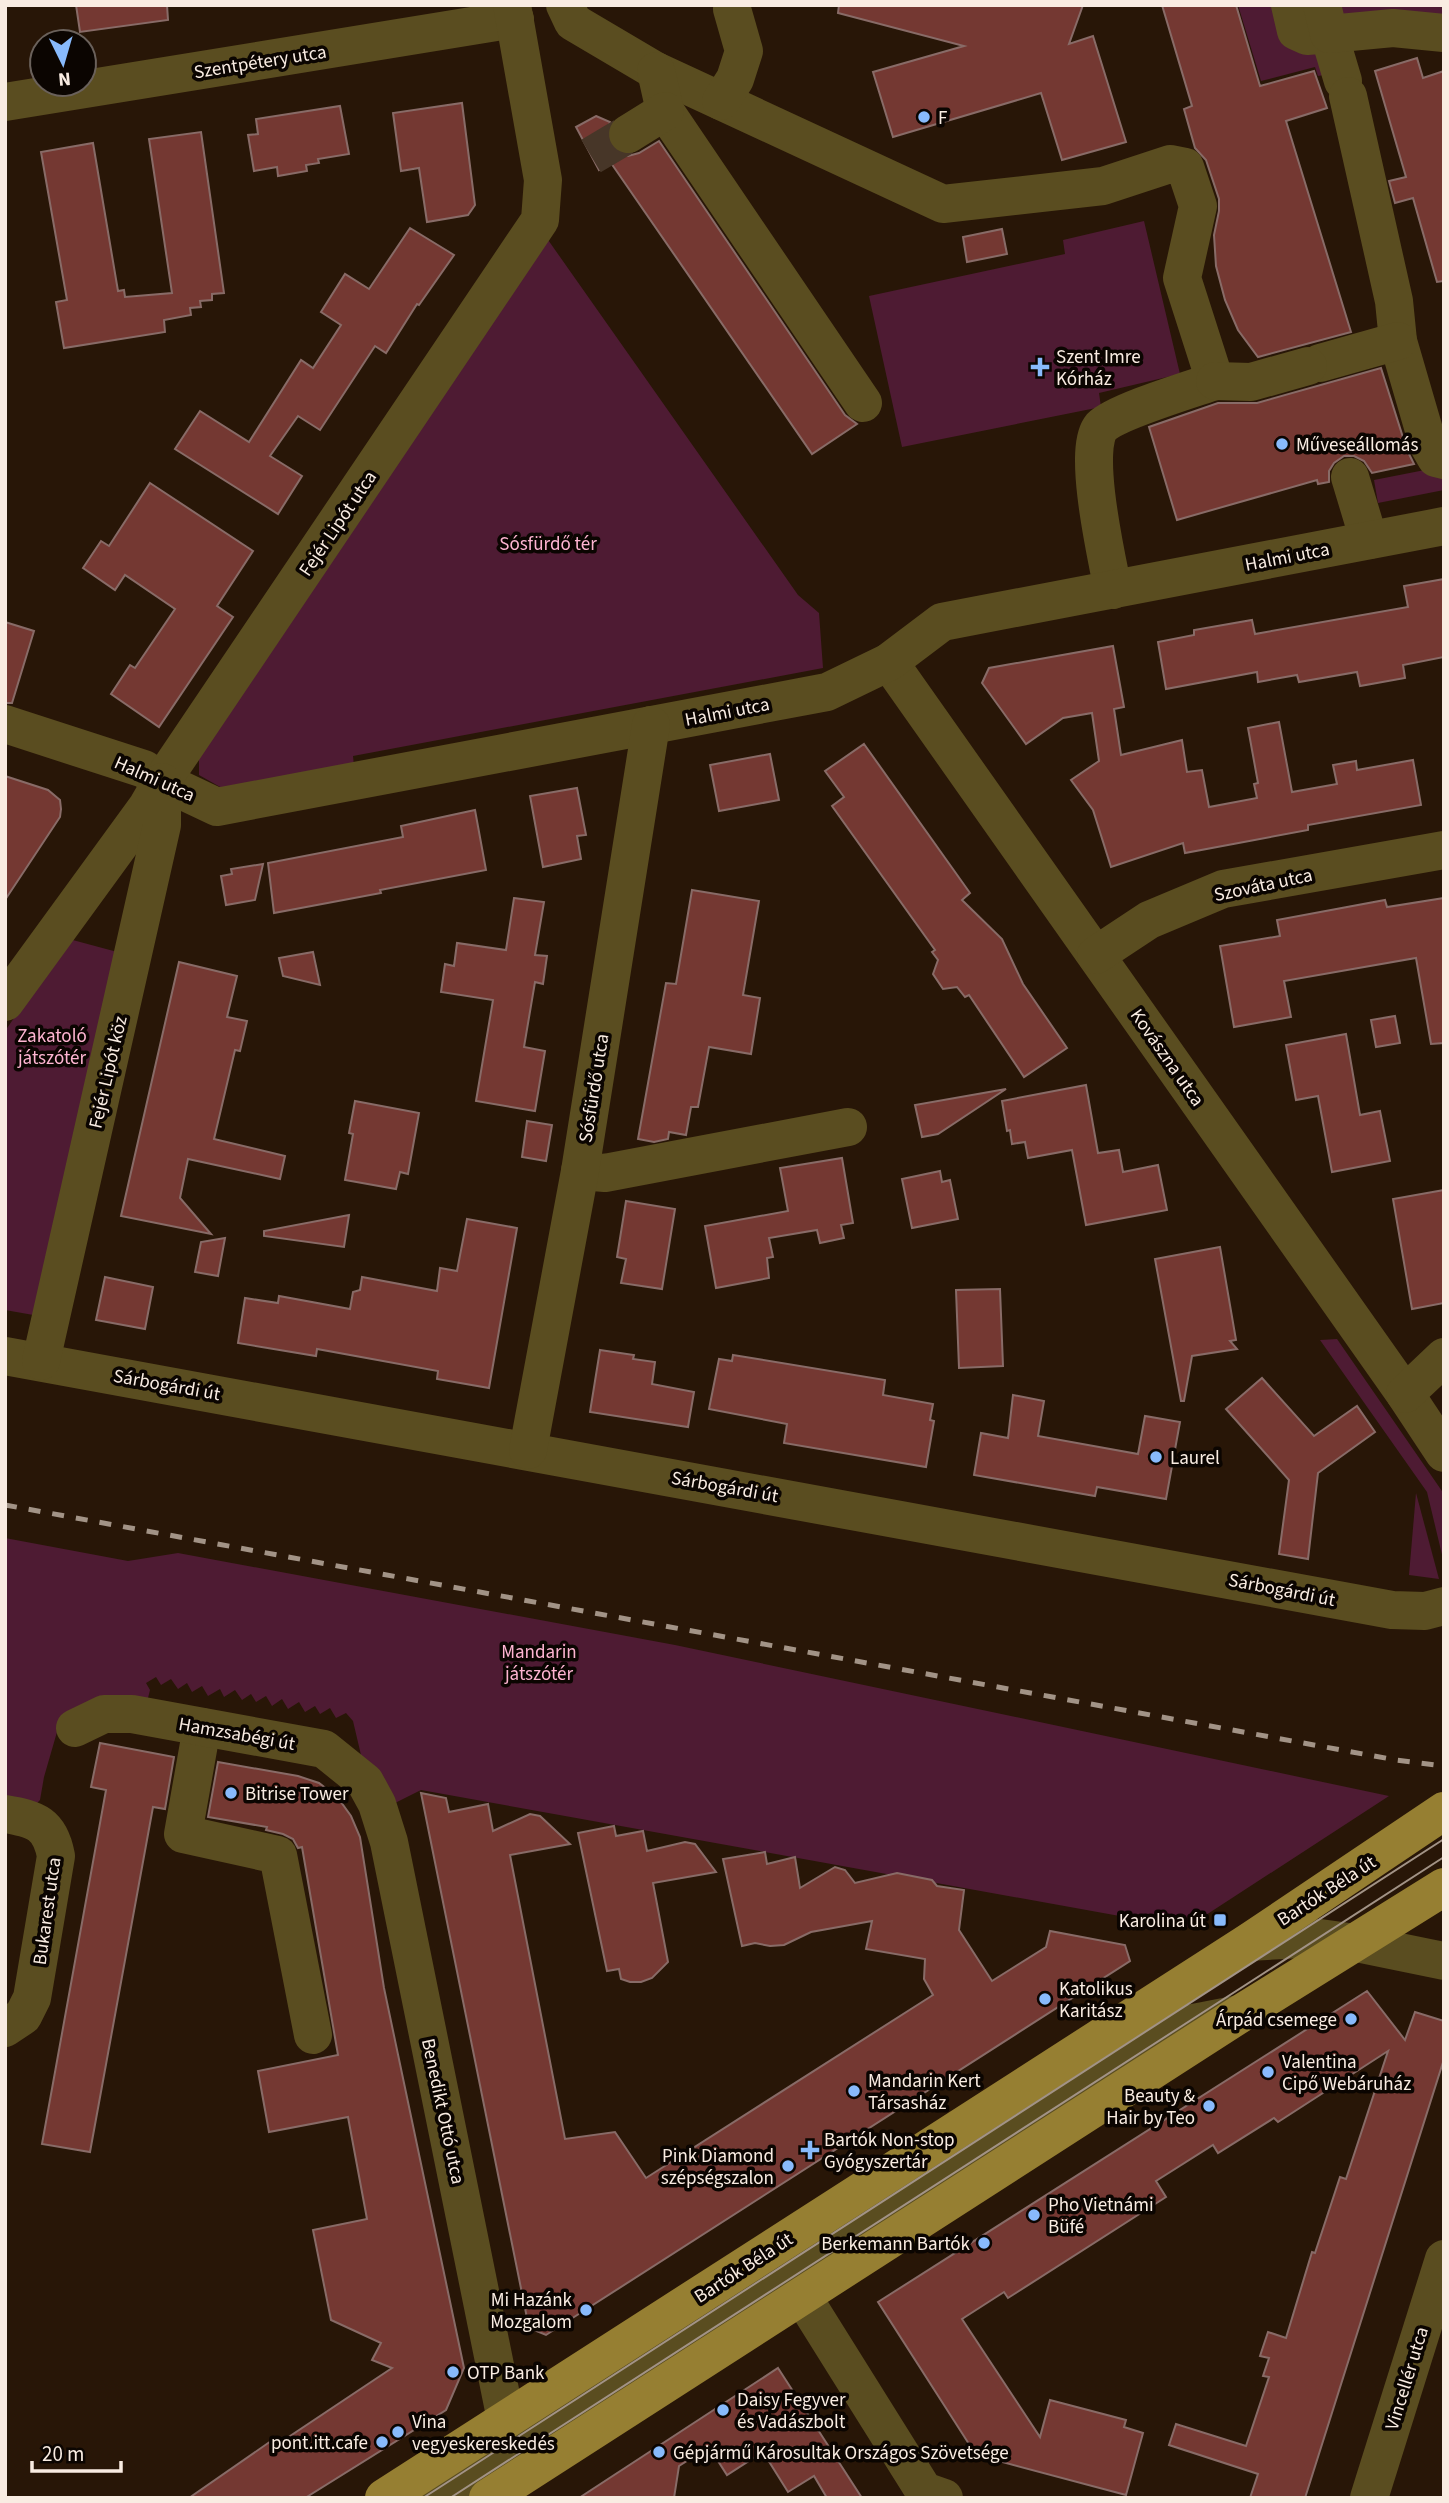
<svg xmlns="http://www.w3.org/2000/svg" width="1449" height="2503" font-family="'Source Sans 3',sans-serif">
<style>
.green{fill:#4e1b33}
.building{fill:#743832;stroke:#886b67;stroke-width:2}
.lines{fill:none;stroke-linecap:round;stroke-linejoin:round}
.minor-tunnel{stroke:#473628;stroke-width:38;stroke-dasharray:38 19;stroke-linecap:butt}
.minor{stroke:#5a4d20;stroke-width:38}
.major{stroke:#967f32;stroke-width:38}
.tram{stroke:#a29386;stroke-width:2}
.rail{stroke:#a29386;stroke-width:5;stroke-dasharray:12 12;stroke-linecap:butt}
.poi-dot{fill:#88bafc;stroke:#0b0501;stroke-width:2.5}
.labels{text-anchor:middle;stroke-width:7;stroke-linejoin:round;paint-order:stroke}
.street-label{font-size:19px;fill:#f9ece2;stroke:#0b0501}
.poi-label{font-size:19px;fill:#f9ece2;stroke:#0b0501;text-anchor:start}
.park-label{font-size:19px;fill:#feb4d1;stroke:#0b0501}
</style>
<rect width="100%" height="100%" fill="#281607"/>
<g class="green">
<path d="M1238,5H1276L1317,54L1324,75L1318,76L1315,67L1261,81Z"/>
<path d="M1335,5H1444V19L1338,21Z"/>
<path d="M1144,221L1180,374L1099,393L1101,407L902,447L869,296L1065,254L1063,240Z"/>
<path d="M546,237L798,595L819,613L823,668L353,756L354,766L229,792L199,775V746Z"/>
<path d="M1435,468L1444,471V490L1378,503L1374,480Z"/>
<path d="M69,939L121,953L39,1316L5,1310V1031Z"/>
<path d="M1337,1339L1444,1494V1563L1427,1492L1320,1340Z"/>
<path d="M1416,1493L1439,1579L1409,1575Z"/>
<path d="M5,1538L128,1561L178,1553L675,1645L1389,1796L1186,1928L421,1790L393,1804L361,1755L353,1721L346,1713L336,1718L330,1708L320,1714L315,1706L305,1712L299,1702L288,1709L282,1699L272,1706L266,1696L256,1702L251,1694L242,1700L235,1690L224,1697L220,1689L208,1696L202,1686L192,1692L187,1683L178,1689L171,1679L161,1685L156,1677L146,1683L150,1690L147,1702L57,1732L44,1777L40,1800L33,1807L5,1800Z"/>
</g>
<g class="building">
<path d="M76,5H167L168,20L80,32Z"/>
<path d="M839,5H1083L1069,44L1093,36L1126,142L1062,160L1041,93L893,137L873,72L964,46L838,13Z"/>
<path d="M1162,5H1236L1260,86L1314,71L1327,108L1286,121L1351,332L1258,357L1238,330L1225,300L1216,266L1214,235L1219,211V199L1206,160L1195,148L1184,109L1192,106Z"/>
<path d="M1417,58L1423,78L1444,71V281L1437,282L1413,198L1395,203L1389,181L1406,177L1375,71Z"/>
<path d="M462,103L475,205L468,215L427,222L419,168L401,171L393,113Z"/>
<path d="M340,106L349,154L318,159L319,163L306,165L307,171L278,176L277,167L254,171L248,135L258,134L256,119Z"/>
<path d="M596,116L610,122L606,135L610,146L618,154L628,156L639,153L659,141L845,415L857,424L812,454L611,163L599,170L576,127Z"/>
<path d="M201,132L224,293L212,294V300L200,301L201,307L190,308L191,315L164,320L165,332L64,348L56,302L67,300L41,152L93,143L118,291L124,290L125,297L172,293L149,139Z"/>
<path d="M410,228L454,255L419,305L417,304L386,353L375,346L320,430L298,416L270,456L302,476L278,514L175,449L200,411L249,442L301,360L313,368L341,325L321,312L345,274L369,289Z"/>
<path d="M1002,229L1007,254L967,262L963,237Z"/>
<path d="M1381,368L1407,450L1414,464L1372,473L1364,461L1354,456H1344L1334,463L1329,471V482L1318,484L1317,480L1177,520L1149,427L1218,403H1257Z"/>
<path d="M150,483L253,551L217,606L233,617L159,727L111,694L130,665L135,668L175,609L125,575L115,590L83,568L101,541L109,546Z"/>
<path d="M1444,579V657L1403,665L1405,678L1360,686L1357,672L1299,682L1297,675L1258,682L1257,672L1166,689L1158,642L1194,635V630L1252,620L1255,634L1408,607L1404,586Z"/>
<path d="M5,622L34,631L12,703H5Z"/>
<path d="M1113,646L1124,707L1114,709L1121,755L1182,740L1187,772L1202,770L1209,807L1257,798L1254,784L1258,783L1248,728L1279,722L1292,792L1337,784L1333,765L1356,761L1357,770L1413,760L1421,805L1308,825V830L1185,853L1183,843L1111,867L1093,810L1071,780L1099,761L1092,713L1063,718L1026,744L982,683L989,668Z"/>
<path d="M864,744L970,893L962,900L1002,939L1023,984L1067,1048L1024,1077L969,995L965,997L957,987L943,989L933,974L938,960L932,952L935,950L832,806L844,797L825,771Z"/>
<path d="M770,754L779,800L719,811L710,765Z"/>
<path d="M5,776L48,790L60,800L61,809L60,817L5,900Z"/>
<path d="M577,788L586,835L577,836L581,859L543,867L530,796Z"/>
<path d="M475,810L486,870L380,890L381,893L274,913L268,863L403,837L401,826Z"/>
<path d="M263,864L255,900L226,905L221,876L232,874L231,869Z"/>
<path d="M692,890L759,901L743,995L760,998L751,1054L709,1047L698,1107H691L686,1135L669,1132L668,1139L654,1142L638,1139L666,983L676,984Z"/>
<path d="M514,898L544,902L535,955L547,956L543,984L535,982L524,1047L545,1051L535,1111L476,1101L493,1000L441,992L445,964L454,966L457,943L506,950Z"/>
<path d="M1444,898V1043L1431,1044L1416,958L1284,981L1291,1017L1234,1027L1220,946L1280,936L1277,920L1385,900L1387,907Z"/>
<path d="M313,952L320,985L283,976L279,958Z"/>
<path d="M179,962L237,976L227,1017L247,1021L240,1051L235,1050L214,1139L285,1156L280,1179L188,1159L180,1198L211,1234L121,1216Z"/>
<path d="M1395,1016L1400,1043L1376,1047L1371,1020Z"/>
<path d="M1346,1034L1360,1115L1380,1111L1390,1161L1332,1172L1318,1096L1296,1100L1286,1045Z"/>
<path d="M1086,1085L1098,1153L1119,1150L1123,1172L1158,1165L1167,1210L1086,1225L1072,1150L1028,1158L1025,1142L1012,1144L1010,1130L1007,1131L1002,1101Z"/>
<path d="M1006,1089L938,1134L922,1137L915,1105Z"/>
<path d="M355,1101L419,1113L408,1174L400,1172L396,1189L345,1180L353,1134L349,1133Z"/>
<path d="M527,1121L552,1125L546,1161L522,1157Z"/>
<path d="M842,1158L853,1223L841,1225L844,1238L820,1243L817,1230L769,1238L773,1257L767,1258L769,1278L716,1288L705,1226L788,1211L780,1168Z"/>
<path d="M940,1171L942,1182L950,1180L958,1219L912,1228L902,1179Z"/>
<path d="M1444,1190V1303L1412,1309L1393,1199Z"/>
<path d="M626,1201L675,1209L662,1289L621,1283L626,1259L617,1257Z"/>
<path d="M349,1215L344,1247L264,1236V1231Z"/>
<path d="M467,1219L517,1228L489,1388L437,1379L438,1371L317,1349L316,1356L238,1343L245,1298L278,1303L279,1296L350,1309L353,1292L360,1290L362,1277L437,1291L440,1268L457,1271Z"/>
<path d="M225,1238L218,1276L195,1272L201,1242Z"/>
<path d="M1220,1247L1236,1340L1230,1341L1237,1349L1192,1356L1184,1401H1181L1155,1259Z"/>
<path d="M105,1277L153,1287L145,1329L96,1320Z"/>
<path d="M1000,1289L1003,1366L959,1368L956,1290Z"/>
<path d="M600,1350L634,1355L633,1359L655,1362L652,1384L694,1392L688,1427L590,1412Z"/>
<path d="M733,1355L885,1380L883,1395L933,1404L930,1420L934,1421L926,1467L784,1443L787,1424L709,1409L719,1359L732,1361Z"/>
<path d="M1262,1378L1314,1436L1357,1406L1375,1432L1318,1473L1308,1559L1279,1554L1289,1480L1226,1409Z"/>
<path d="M1013,1395L1044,1401L1038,1436L1138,1454L1145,1416L1180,1422L1166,1499L1097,1487L1095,1496L974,1475L981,1433L1008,1438Z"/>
<path d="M100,1743L174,1757L165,1809L153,1807L90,2152L42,2144L106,1790L91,1787Z"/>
<path d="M218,1762L298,1776L319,1783L338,1798L351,1816L360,1837L384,1988L464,2368L446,2410L305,2498H189L274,2439L275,2446L392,2368L372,2360L381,2343L331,2320L313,2230L367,2219L348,2117L269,2132L258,2071L338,2055L302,1847L298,1848L293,1839L283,1834L266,1830L267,1827L208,1817Z"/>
<path d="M421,1793L446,1798L449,1812L488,1804L493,1831L530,1814L540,1816L570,1844L510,1855L565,2139L615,2132L646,2178L933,1995L924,1979L925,1959L866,1949L872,1921L811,1932L784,1945L770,1946L755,1943L742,1946L723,1859L765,1852L767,1864L795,1857L800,1888L835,1867L845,1870L855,1883L897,1873L932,1880L937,1886L964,1890L959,1930L992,1981L1046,1947L1050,1931L1125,1945L1130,1961L546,2335L529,2328Z"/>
<path d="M614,1826L616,1836L643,1831L647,1851L685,1842L695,1844L716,1872L653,1883L668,1962L652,1978L641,1982H630L621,1979L619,1969L607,1971L578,1833Z"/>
<path d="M1367,1991L1405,2040L1415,2012L1444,2021V2059L1305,2498H1250L1258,2474L1169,2445L1176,2424L1246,2446L1269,2377L1263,2376L1269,2358L1260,2356L1268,2332L1286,2338L1312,2252L1315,2253L1340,2177L1346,2179L1388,2051L1278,2122L1274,2118L1218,2153L1213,2145L1156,2181L1166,2197L1008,2298L1004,2292L962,2319L1040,2437L1050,2400L1126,2420L1124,2427L1143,2433L1126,2495L976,2455L878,2302Z"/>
<path d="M778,2368L862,2498H827L814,2476L788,2492L763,2452L727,2475L709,2447L679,2466L674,2498H579Z"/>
</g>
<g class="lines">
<path class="minor-tunnel" d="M591,156L628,134"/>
<g class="minor">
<path d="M565,5L573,22L656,71L943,204L1103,186L1170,164L1185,167L1198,206L1182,278L1215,381C1192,389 1115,412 1101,427C1082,450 1107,559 1113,590"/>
<path d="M1290,5L1296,31L1307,36L1329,34L1343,81"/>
<path d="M1322,5L1329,34L1393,28L1444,33"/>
<path d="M656,71L665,111L863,403"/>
<path d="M1348,96L1394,301L1398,341L1428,444L1436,458L1444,460"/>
<path d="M721,101L735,79L744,51L732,9"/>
<path d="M5,102L515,19"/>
<path d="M628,134L665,111"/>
<path d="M1320,363L1398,341"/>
<path d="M1215,381L1251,382L1308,366"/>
<path d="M1350,477L1369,540"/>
<path d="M889,662L1405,1394L1444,1453"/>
<path d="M5,724L144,769L162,781L217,807L827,692L889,662L942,622L1444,526"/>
<path d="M1096,955L1149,920L1223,889L1444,850"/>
<path d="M5,1002L147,807L162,781L540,220L543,180L512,5"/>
<path d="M580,1171L605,1173L848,1127"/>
<path d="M5,1356L1392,1610L1425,1611L1444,1606"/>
<path d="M41,1361L162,825V782"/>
<path d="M1405,1394L1444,1357"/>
<path d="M528,1450L580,1171L651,725"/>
<path d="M202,1727L183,1834L278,1855L313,2035"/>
<path d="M75,1728L104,1714H132L324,1749L365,1782L377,1804L389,1842L506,2420"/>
<path d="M5,1814C36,1819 50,1824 56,1856L32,1998L23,2016L5,2028"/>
<path d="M1249,1942L1320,1938L1356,1943L1444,1961"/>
<path d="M802,2296L924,2491L944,2498"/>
<path d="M437,2498L1168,2028L1240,2014"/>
<path d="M1369,2498L1444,2259"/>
</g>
<g class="major">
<path d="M384,2498L1249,1942L1444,1811"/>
<path d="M488,2498L1240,2014L1444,1887"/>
</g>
<g class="tram">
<path d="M423,2498L1444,1839"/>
<path d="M450,2498L1444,1857"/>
</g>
<path class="rail" d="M5,1505L1396,1760L1444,1766"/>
</g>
<g class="poi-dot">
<circle cx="924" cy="117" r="7"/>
<path d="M1036.5 356.5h7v7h7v7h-7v7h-7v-7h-7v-7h7z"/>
<circle cx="1282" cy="444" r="7"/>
<circle cx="1156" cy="1457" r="7"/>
<circle cx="231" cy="1793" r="7"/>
<rect x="1213" y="1913" width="14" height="14" rx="3.5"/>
<circle cx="1045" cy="1999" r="7"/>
<circle cx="1351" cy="2019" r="7"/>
<circle cx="1268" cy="2072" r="7"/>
<circle cx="854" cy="2091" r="7"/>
<circle cx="1209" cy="2106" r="7"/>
<path d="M806.5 2139.5h7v7h7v7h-7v7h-7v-7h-7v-7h7z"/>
<circle cx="788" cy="2166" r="7"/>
<circle cx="1034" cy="2215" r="7"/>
<circle cx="984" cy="2243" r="7"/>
<circle cx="586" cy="2310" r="7"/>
<circle cx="453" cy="2372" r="7"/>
<circle cx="723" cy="2410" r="7"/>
<circle cx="398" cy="2432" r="7"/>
<circle cx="382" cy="2442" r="7"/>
<circle cx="659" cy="2452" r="7"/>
</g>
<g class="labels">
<g class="street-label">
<text transform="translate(260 61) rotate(-9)" y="7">Szentpétery utca</text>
<text transform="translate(337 523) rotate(-56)" y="7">Fejér Lipót utca</text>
<text transform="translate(1287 556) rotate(-11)" y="7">Halmi utca</text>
<text transform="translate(727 711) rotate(-11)" y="7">Halmi utca</text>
<text transform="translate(155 778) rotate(24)" y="7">Halmi utca</text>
<text transform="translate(1263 884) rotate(-12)" y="7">Szováta utca</text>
<text transform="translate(1168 1057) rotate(55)" y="7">Kovászna utca</text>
<text transform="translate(107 1072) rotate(-77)" y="7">Fejér Lipót köz</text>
<text transform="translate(593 1088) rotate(-81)" y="7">Sósfürdő utca</text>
<text transform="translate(167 1384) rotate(10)" y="7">Sárbogárdi út</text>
<text transform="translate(725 1486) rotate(10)" y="7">Sárbogárdi út</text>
<text transform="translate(1282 1589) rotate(11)" y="7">Sárbogárdi út</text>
<text transform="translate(237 1733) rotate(10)" y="7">Hamzsabégi út</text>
<text transform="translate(1326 1890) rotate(-33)" y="7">Bartók Béla út</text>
<text transform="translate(46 1911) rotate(-82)" y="7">Bukarest utca</text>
<text transform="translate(444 2111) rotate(78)" y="7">Benedikt Ottó utca</text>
<text transform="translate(743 2267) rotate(-33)" y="7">Bartók Béla út</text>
<text transform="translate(1406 2378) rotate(-73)" y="7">Vincellér utca</text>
</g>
<g class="poi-label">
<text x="938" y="124">F</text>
<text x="1056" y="363">Szent Imre<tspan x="1056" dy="22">Kórház</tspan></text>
<text x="1296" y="451">Műveseállomás</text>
<text x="1170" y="1464">Laurel</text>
<text x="245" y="1800">Bitrise Tower</text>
<text x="1206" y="1927" text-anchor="end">Karolina út</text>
<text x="1059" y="1995">Katolikus<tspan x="1059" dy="22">Karitász</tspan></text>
<text x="1337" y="2026" text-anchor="end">Árpád csemege</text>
<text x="1282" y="2068">Valentina<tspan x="1282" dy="22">Cipő Webáruház</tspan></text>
<text x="868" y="2087">Mandarin Kert<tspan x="868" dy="22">Társasház</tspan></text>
<text x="1195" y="2102" text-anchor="end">Beauty &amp;<tspan x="1195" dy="22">Hair by Teo</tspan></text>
<text x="824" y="2146">Bartók Non-stop<tspan x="824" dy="22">Gyógyszertár</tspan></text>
<text x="774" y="2162" text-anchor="end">Pink Diamond<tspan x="774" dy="22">szépségszalon</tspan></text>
<text x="1048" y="2211">Pho Vietnámi<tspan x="1048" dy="22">Büfé</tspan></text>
<text x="970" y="2250" text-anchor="end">Berkemann Bartók</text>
<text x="572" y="2306" text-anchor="end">Mi Hazánk<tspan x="572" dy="22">Mozgalom</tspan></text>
<text x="467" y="2379">OTP Bank</text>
<text x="737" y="2406">Daisy Fegyver<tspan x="737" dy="22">és Vadászbolt</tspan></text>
<text x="412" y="2428">Vina<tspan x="412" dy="22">vegyeskereskedés</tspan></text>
<text x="368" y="2449" text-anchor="end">pont.itt.cafe</text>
<text x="673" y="2459">Gépjármű Károsultak Országos Szövetsége</text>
</g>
<g class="park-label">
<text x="548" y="550">Sósfürdő tér</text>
<text x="52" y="1042">Zakatoló<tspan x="52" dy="22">játszótér</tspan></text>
<text x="539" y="1658">Mandarin<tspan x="539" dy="22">játszótér</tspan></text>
</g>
</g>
<rect width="1449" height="2503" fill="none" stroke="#f9ece2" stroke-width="14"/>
<g transform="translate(63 63) rotate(175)"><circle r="33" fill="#0b0501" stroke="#6a615b" stroke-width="2"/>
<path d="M0-5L12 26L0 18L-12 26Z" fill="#88bafc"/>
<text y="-10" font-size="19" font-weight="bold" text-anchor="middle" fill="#f9ece2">N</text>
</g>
<path d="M32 2461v10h89v-10" fill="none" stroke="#f9ece2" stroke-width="3.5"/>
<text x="42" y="2461" font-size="21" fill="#f9ece2" stroke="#0b0501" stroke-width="5" paint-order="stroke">20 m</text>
</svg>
